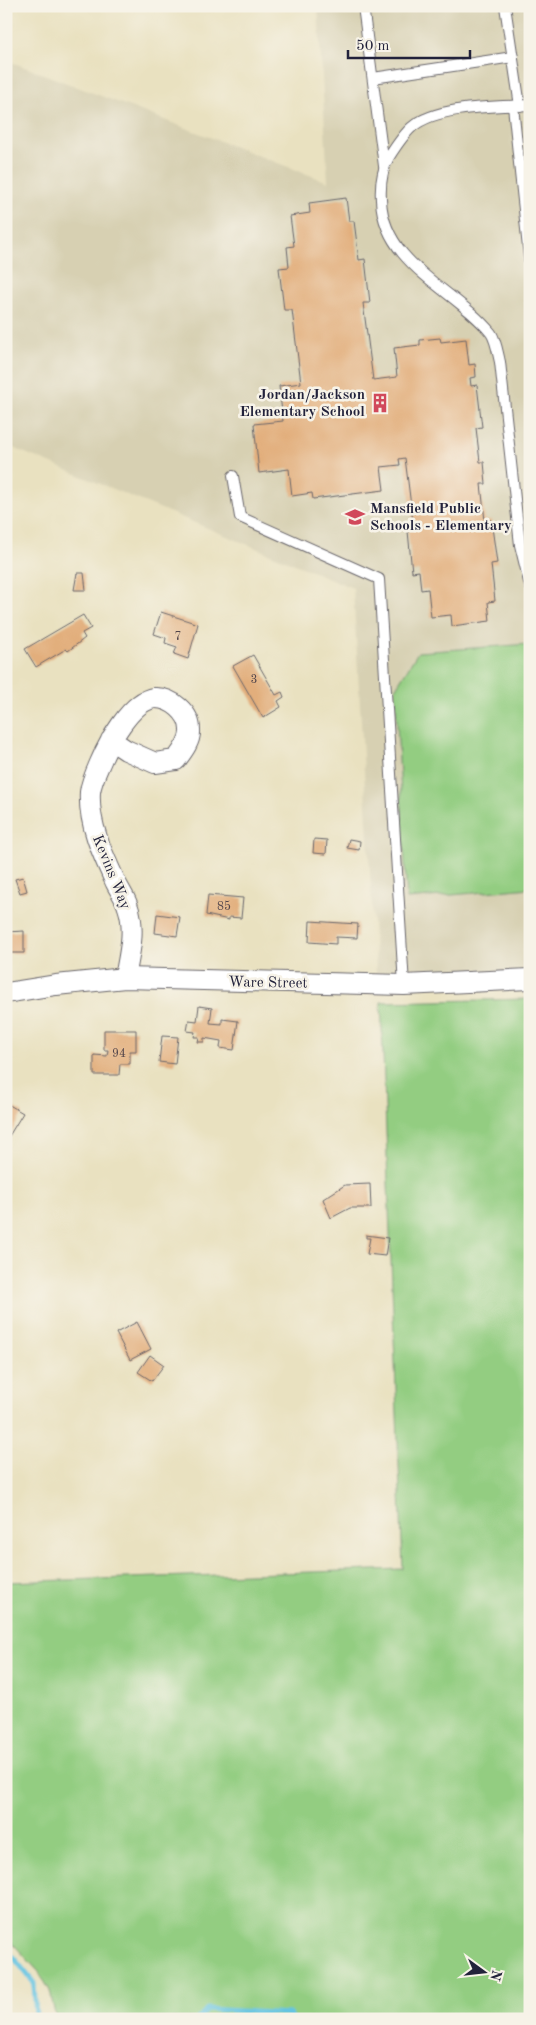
<svg xmlns="http://www.w3.org/2000/svg" width="536" height="2025" font-family="'Old Standard TT',serif">
<style>
.built{fill:#d7d0b2}
.green{fill:#93cd81;stroke:#5a785e}
.lines{fill:none;stroke-linecap:round;stroke-linejoin:round}
.stream{stroke:#64c4e2;stroke-width:5}
.building{fill:#e2ae7b}
.service-casing{stroke:#68656a;stroke-width:12}
.minor-casing{stroke:#68656a;stroke-width:22}
.service{stroke:#fff;stroke-width:10}
.minor{stroke:#fff;stroke-width:20}
.labels{text-anchor:middle;stroke-width:5;stroke-linejoin:round;paint-order:stroke}
.number-label{font-size:12px;fill:#52454b}
.poi-label{font-size:15px;font-weight:bold;fill:#22223b;stroke:#f7f3e8;text-anchor:end}
.street-label{font-size:15px;fill:#22223b;stroke:#f7f3e8}
</style>
<rect width="100%" height="100%" fill="#f7f3e8"/>
<filter id="ink" filterUnits="userSpaceOnUse"><feTurbulence type="fractalNoise" baseFrequency=".02" numOctaves="2"/><feDisplacementMap in="SourceGraphic" scale="10" xChannelSelector="R" yChannelSelector="G"/><feConvolveMatrix kernelMatrix="1 2 1 2 8 2 1 2 1" color-interpolation-filters="sRGB"/></filter>
<filter id="wash" filterUnits="userSpaceOnUse"><feTurbulence type="fractalNoise" baseFrequency=".0096" numOctaves="4" result="noise"/><feDisplacementMap in="SourceGraphic" scale="20" xChannelSelector="R" yChannelSelector="G"/><feGaussianBlur stdDeviation="1.12" result="paint"/><feColorMatrix in="noise" values="0 0 0 0 0 0 0 0 0 0 0 0 0 0 0 0 0 1.4 0 .05"/><feComposite in="paint" operator="in"/></filter>
<g filter="url(#wash)">
<rect width="100%" height="100%" fill="#e9e1c0"/>
<path class="built" d="M318,6H530V970L436,974L376,972L353,588L6,445V60L328,182Z"/>
<g class="green">
<path d="M530,644V888L407,899L395,689L418,652Z"/>
<path d="M530,999V2019H56L50,1991L39,1972L6,1936V1582L403,1569L381,1002Z"/>
</g>
<g class="lines">
<g class="stream">
<path d="M6,1948L34,1983L36,2019"/>
<path d="M198,2019L207,2009L289,2014L292,2019"/>
</g>
</g>
<g id="blocks">
<g class="building">
<path d="M346,198L349,221H354L359,260L365,259L370,303H363L373,380L397,377L394,348L420,345V340L440,338L441,342L466,339L469,365L475,364L476,377L470,378L471,386L477,385L482,427L476,428L480,462H484L486,484H481L485,521L491,520L497,563L491,564L495,601L488,602L490,621L452,626L451,615L431,617L428,589L421,590L419,571L412,572L408,531L414,530L405,458L399,459L400,465L381,467L384,490L313,499L312,493L292,496L289,469L259,473L254,424L283,421L279,386L301,383L292,310H284L279,268L289,267L287,247L294,246L290,216L310,213L309,203Z"/>
<path d="M77,573H84L86,590H74Z"/>
<path d="M161,612L198,624L188,659L174,654L177,647L165,643L166,638L154,634Z"/>
<path d="M83,615L91,628L82,633L85,638L68,651L66,649L36,667L25,649Z"/>
<path d="M253,655L276,695L282,692L284,697L278,701L281,707L263,718L233,666Z"/>
<path d="M314,839L327,840L326,854L313,853Z"/>
<path d="M349,839L360,841L359,850L347,848Z"/>
<path d="M23,877L27,891L20,893L15,879Z"/>
<path d="M208,895L243,898L241,918L229,917V920L206,915Z"/>
<path d="M157,914L180,917L177,936L155,933Z"/>
<path d="M310,921L358,924L357,938L336,937V944L309,942Z"/>
<path d="M24,931V953H6V932Z"/>
<path d="M199,1006L212,1008L210,1023L222,1024V1019L238,1021L234,1050L220,1048L221,1041L204,1038V1042H198L199,1037H194L195,1032L187,1031L189,1020L197,1021Z"/>
<path d="M104,1030H136V1051H130V1064H120L119,1075H94V1055L107,1056L108,1050H104Z"/>
<path d="M162,1036L178,1037L175,1064L159,1062Z"/>
<path d="M6,1103L23,1113L9,1136L6,1135Z"/>
<path d="M370,1184L371,1208H350L331,1218L323,1199L345,1185Z"/>
<path d="M366,1235L388,1238L385,1256L367,1254L370,1238H366Z"/>
<path d="M137,1322L151,1349L130,1360L116,1333Z"/>
<path d="M150,1355L164,1365L152,1381L138,1372Z"/>
</g>
</g>
</g>
<g filter="url(#ink)">
<use href="#blocks" fill-opacity="0" stroke="#68656a" stroke-width="1"/>
<g class="lines">
<defs>
<g id="service">
<path d="M363,6L384,166"/>
<path d="M505,6L520,106"/>
<path d="M373,78L513,57"/>
<path d="M530,105C497,107 438,105 412,127C403,135 396,146 389,157C382,170 380,185 381,200C384,265 455,289 491,333C496,340 498,354 500,362L520,545L530,586"/>
<path d="M513,106L530,267"/>
<path d="M233,476L240,517L379,579L404,985"/>
</g>
<g id="minor">
<path d="M111,740L126,750L155,763L176,760C182,752 191,741 190,730C190,713 171,697 154,698C131,701 108,744 100,763C96,772 91,783 90,792C88,824 103,855 116,883C120,891 126,899 128,907C136,930 129,955 125,978"/>
<path d="M6,993L56,985L125,978L404,985L530,979"/>
</g>
</defs>
<use href="#service" class="service-casing"/>
<use href="#minor" class="minor-casing"/>
<use href="#service" class="service"/>
<use href="#minor" class="minor"/>
</g>
</g>
<defs>
<symbol id="building-bare" viewBox="-9 -9 18 18"><path d="M-4-6H4V6H1V3H-1V6H-4ZM-2.5-4.3h1.7v1.8h-1.7ZM.8-4.3h1.7v1.8H.8ZM-2.5-1h1.7V.8h-1.7ZM.8-1h1.7V.8H.8Z" fill="#d1495b" stroke="#f7f3e8" stroke-width="2.5" paint-order="stroke"/></symbol>
<symbol id="school-bare" viewBox="-9 -9 18 18"><path d="M0-5L7-2L0 1L-7-2ZM-4 1L0 2.5L4 1V4Q0 6-4 4Z" fill="#d1495b" stroke="#f7f3e8" stroke-width="2.5" paint-order="stroke"/></symbol>
</defs>
<g fill-rule="evenodd">
<use href="#building-bare" x="366" y="389" width="28" height="28"/>
<use href="#school-bare" x="341" y="503" width="28" height="28"/>
</g>
<g class="labels">
<g class="number-label">
<text x="178" y="640">7</text>
<text x="254" y="683">3</text>
<text x="224" y="910">85</text>
<text x="119" y="1057">94</text>
</g>
<g class="poi-label">
<text x="365" y="399">Jordan/Jackson<tspan x="365" dy="17">Elementary School</tspan></text>
<text x="370" y="513" text-anchor="start">Mansfield Public<tspan x="370" dy="17">Schools - Elementary</tspan></text>
</g>
<g class="street-label">
<text transform="translate(112 872) rotate(68)" y="5">Kevins Way</text>
<text transform="translate(268 982) rotate(1)" y="5">Ware Street</text>
</g>
</g>
<rect width="536" height="2025" fill="none" stroke="#f7f3e8" stroke-width="25"/>
<g transform="translate(484 1972) rotate(105)" stroke="#f7f3e8" stroke-width="4" paint-order="stroke">
<path d="M0-4L9 19L0 12L-9 19Z" fill="#22223b"/>
<text y="-8" font-size="14" font-weight="bold" text-anchor="middle" fill="#22223b">N</text>
</g>
<path d="M348 50v8h122v-8" fill="none" stroke="#22223b" stroke-width="2.5"/>
<text x="356" y="50" font-size="15" fill="#22223b" stroke="#f7f3e8" stroke-width="4" paint-order="stroke">50 m</text>
</svg>
